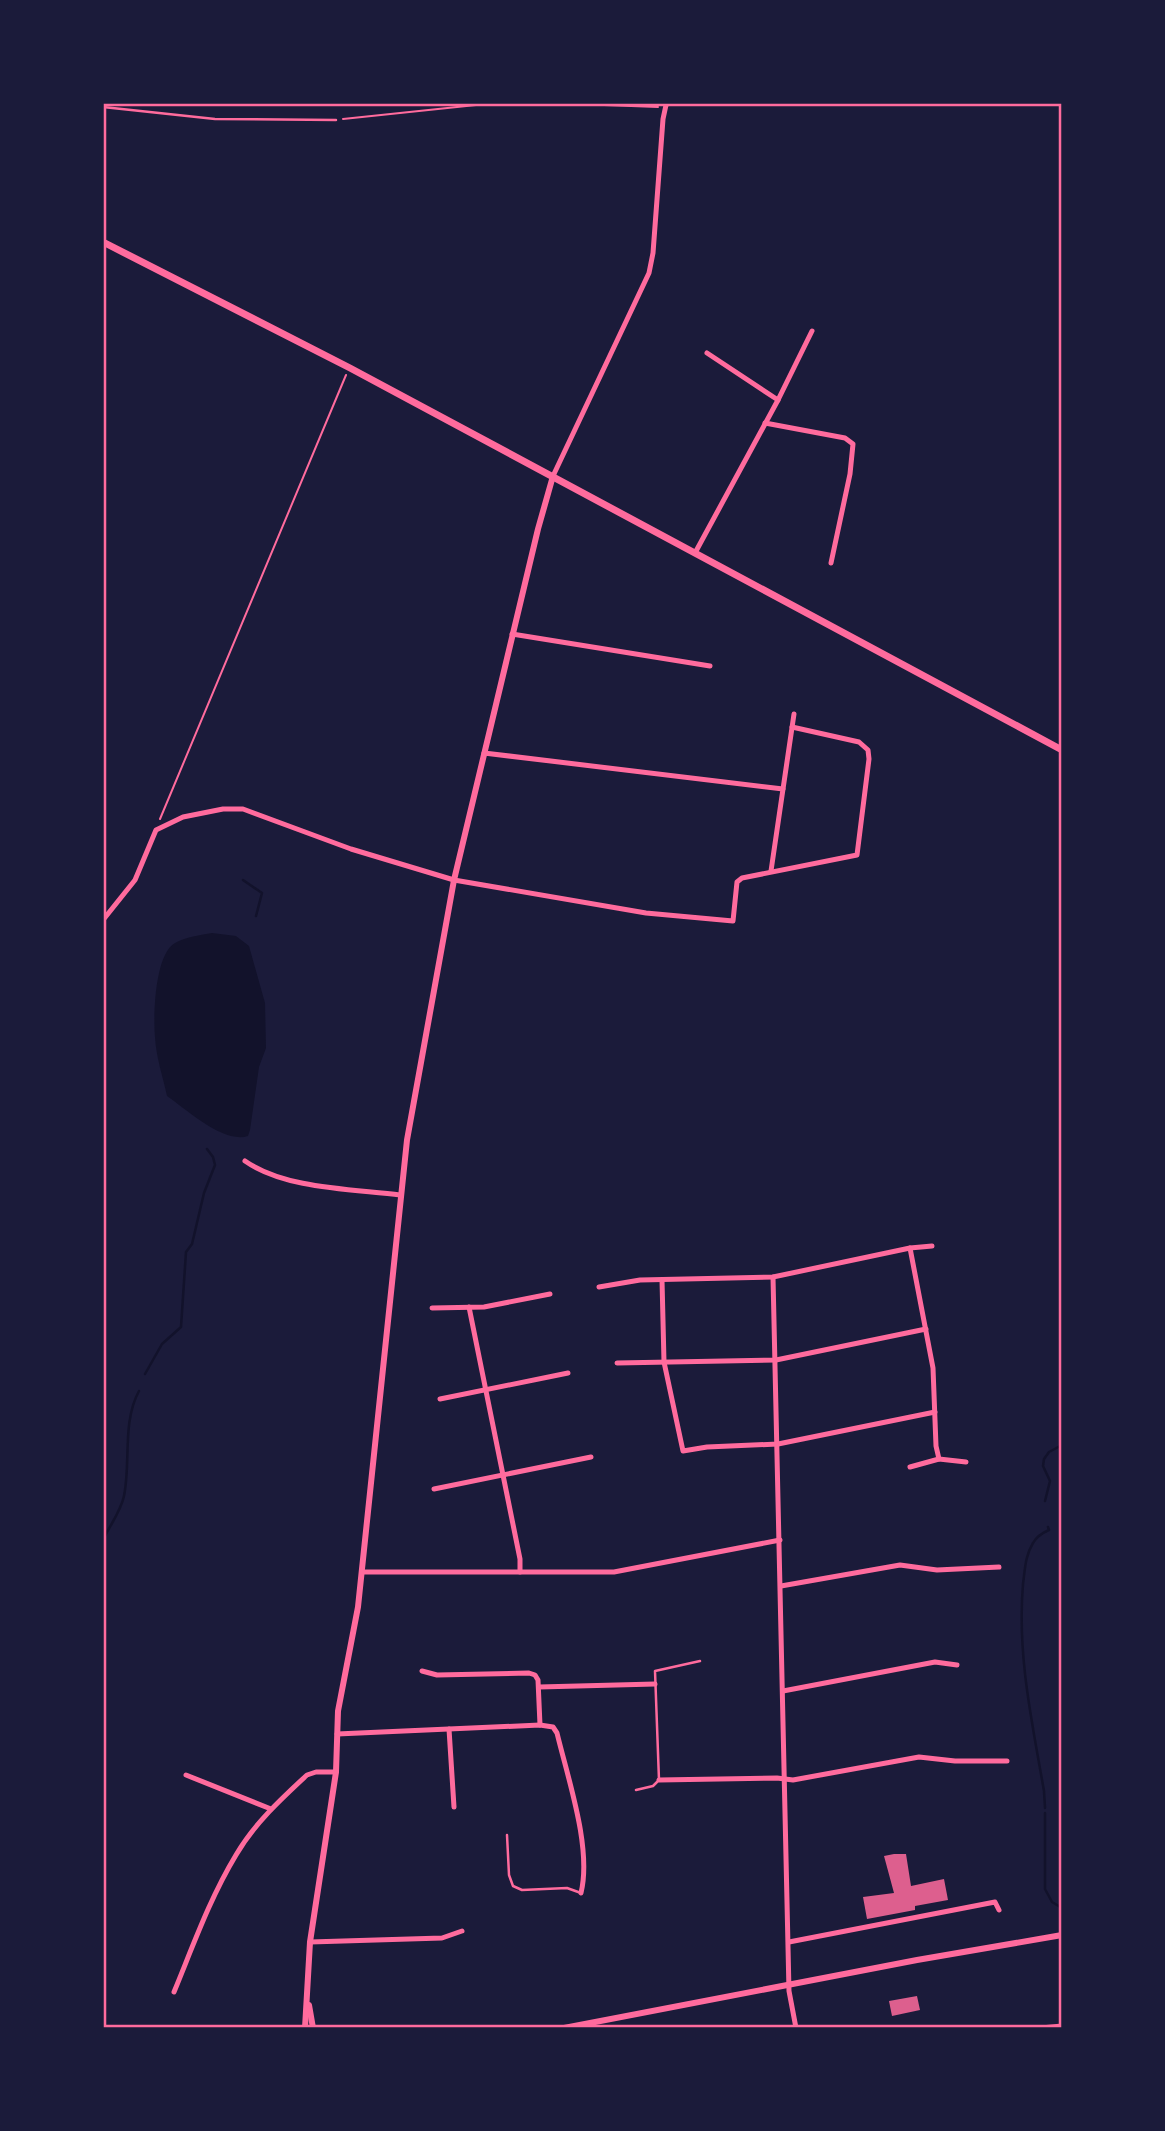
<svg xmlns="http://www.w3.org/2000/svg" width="1165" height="2131" font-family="Inter,sans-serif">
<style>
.water{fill:#12122b}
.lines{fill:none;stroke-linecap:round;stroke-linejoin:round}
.stream{stroke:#12122b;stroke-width:2.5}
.building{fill:#dd5f8e}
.path{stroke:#ff6b9d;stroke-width:2}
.service{stroke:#ff6b9d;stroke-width:2.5}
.minor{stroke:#ff6b9d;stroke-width:5}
.tertiary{stroke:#ff6b9d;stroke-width:6}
.secondary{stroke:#ff6b9d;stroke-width:7}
.neatline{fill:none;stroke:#ff6b9d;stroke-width:2.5}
</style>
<rect width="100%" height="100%" fill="#1b1b3a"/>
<path class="water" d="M212,933L236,936L249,946L265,1003L266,1048L259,1067L250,1130L248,1136C224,1144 187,1110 167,1096C163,1077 156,1057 155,1037C153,1015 155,954 175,943C185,937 201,935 212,933Z"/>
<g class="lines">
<g class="stream">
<path d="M243,880L262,893L256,916"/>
<path d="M145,1374L162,1344L181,1327L186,1252L192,1244L204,1193L215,1165L213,1157L207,1149"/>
<path d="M1045,1501L1050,1481L1043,1466L1044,1459L1049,1452L1062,1445"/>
<path d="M103,1540C109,1527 121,1511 124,1496C131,1462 122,1422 139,1391"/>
<path d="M1045,1808L1044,1791C1032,1722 1017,1655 1023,1584C1025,1570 1025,1556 1033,1543C1037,1536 1042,1533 1049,1530L1048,1527"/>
<path d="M1045,1813V1889L1052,1902L1062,1908"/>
</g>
</g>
<g class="building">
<path d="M894,1854H906L911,1886L944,1879L948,1900L915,1906V1910L867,1919L863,1897L894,1893L884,1856Z"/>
<path d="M917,1996L920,2010L892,2016L889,2001Z"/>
</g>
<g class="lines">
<g class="path">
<path d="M550,103L658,107"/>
<path d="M343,119L495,103"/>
<path d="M160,819L346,375"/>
</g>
<g class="service">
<path d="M103,107L215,119L336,120"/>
<path d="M636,1790L653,1786L659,1780L655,1671L700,1661"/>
<path d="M507,1835L509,1875L513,1886L522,1890L567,1888L581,1893"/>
</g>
<g class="minor">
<path d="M707,353L778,400"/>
<path d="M765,423L845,438L853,444L850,474L831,563"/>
<path d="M553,476L649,273L653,253L663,119L666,105L669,103"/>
<path d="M695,553L778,400L812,331"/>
<path d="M512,634L710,666"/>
<path d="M484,753L783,789"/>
<path d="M771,871L794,714"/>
<path d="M103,920L135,880L156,830L183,817L223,809H243L351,849L454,880L646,913L733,921L737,882L742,878L857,855L869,759L868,750L859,742L792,727"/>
<path d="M245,1161C285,1189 352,1189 400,1195"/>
<path d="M910,1248L933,1368L936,1446L939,1459L966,1462"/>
<path d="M773,1277L789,1991L796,2028"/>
<path d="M662,1280L664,1362L683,1451L707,1447L778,1444L935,1412"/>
<path d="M599,1287L640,1280L773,1277L910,1248L932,1246"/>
<path d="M469,1307L520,1559V1572"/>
<path d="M432,1308L484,1307L550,1294"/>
<path d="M617,1363L776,1360L926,1329"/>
<path d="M440,1399L568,1373"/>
<path d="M910,1467L939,1459"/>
<path d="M434,1489L591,1457"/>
<path d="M362,1572H614L780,1540"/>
<path d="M781,1586L900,1565L937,1570L999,1567"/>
<path d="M422,1671L437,1675L529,1673L535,1675L538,1680L540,1725"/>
<path d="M539,1687L655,1684"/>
<path d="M783,1691L935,1662L957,1665"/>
<path d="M449,1729L454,1807"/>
<path d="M337,1734L540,1725L553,1727L557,1733C568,1779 592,1848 581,1893"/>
<path d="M186,1775L271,1809"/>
<path d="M659,1780L777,1778L793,1780L919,1757L955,1761H1007"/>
<path d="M310,1942L442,1938L462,1931"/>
<path d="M789,1942L995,1902L999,1910"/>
<path d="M174,1992C193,1946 210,1898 236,1855C254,1824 281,1799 307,1775L316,1772H336"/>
<path d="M1041,2028L1062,2026"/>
</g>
<g class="tertiary">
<path d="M309,2005L313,2028"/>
<path d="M305,2028L310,1942L336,1772L338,1711L358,1607L407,1140L454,880L538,529L553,476"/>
<path d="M564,2028L917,1960L1062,1935"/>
</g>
<path class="secondary" d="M103,242L350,368L1062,750"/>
</g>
<rect width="1165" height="2131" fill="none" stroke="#1b1b3a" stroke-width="210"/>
<rect x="105" y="105" width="955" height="1921" class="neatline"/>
</svg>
